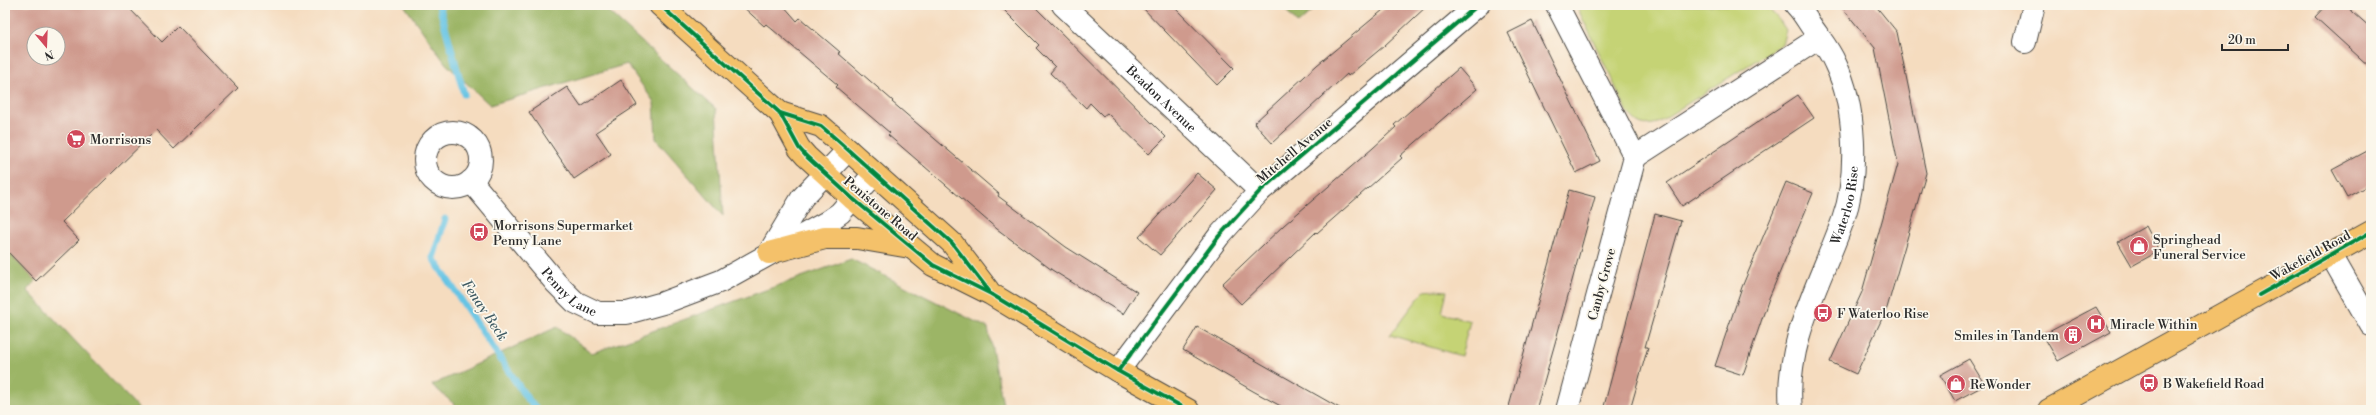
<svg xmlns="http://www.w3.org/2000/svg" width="2376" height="415" font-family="'Libre Bodoni',serif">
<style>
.green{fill:#c5d375;stroke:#787f50}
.forest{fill:#9cb566;stroke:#647048}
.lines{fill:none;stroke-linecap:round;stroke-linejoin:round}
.stream{stroke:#66c4e4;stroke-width:7}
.building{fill:#cf9a8d;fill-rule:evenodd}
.street-casing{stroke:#494641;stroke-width:24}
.highway-casing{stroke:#494641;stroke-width:24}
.street{stroke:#fff;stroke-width:22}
.highway{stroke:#f4c16a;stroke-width:22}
.cycleway-casing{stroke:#fbf7ec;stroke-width:6}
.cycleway{stroke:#00873e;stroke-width:4}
.labels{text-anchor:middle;stroke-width:3.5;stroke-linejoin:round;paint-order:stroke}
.street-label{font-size:13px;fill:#2b2b2b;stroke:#fbf7ec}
.poi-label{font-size:13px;fill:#2b2b2b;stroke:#fbf7ec;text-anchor:start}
.water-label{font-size:14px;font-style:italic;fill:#3d5962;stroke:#fbf7ec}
</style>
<rect width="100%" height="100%" fill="#fbf7ec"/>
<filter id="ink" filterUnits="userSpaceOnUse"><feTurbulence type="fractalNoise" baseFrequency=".025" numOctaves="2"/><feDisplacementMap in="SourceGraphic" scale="8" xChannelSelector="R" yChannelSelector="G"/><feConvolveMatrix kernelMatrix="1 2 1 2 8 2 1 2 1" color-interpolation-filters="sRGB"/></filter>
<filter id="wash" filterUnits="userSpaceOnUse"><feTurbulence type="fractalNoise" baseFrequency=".012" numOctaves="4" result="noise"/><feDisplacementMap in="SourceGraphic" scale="16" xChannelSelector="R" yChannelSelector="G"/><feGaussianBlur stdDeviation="0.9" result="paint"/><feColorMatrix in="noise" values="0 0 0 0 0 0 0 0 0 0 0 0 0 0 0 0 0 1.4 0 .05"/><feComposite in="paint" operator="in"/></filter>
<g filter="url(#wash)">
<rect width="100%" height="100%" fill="#f5dcbf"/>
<g class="green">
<path d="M1576,5H1765L1780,21L1786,30L1782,44L1657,123C1643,127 1638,124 1628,113Z"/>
<path d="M1436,290L1447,291L1442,313L1470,321L1461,356L1390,335L1424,291Z"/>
</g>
<g class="forest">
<path d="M404,5H601L716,109L723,216L656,139L654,102L627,64L490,105L446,64Z"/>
<path d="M1281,5H1319L1298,24Z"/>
<path d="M5,249L36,281L27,290L140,410H5Z"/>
<path d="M851,259L988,328L1004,410H461L432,385L557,327L592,353Z"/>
</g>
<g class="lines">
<g class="stream">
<path d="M439,5L464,94"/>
<path d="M445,219L433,258L526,397L537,410"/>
</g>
</g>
<g id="blocks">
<g class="building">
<path d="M5,5H126L162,42L178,26L238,88L174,149L156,130L62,222L79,240L36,281L5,249ZM34,34H58V58H34Z"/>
<path d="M741,5H783L797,21L800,18L840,52L838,53L893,101L892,102L999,194L998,196L1066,247L1137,292L1123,314L1052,270L997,229L888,135L890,133L836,87L838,85L766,24L764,26Z"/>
<path d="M999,5H1033L1166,137L1149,154L1107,113L1103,116L1090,103L1086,108L1050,73L1055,67L1036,48L1039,45Z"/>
<path d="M1140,5H1172L1234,68L1217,85Z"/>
<path d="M1389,5H1428L1384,46L1348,76L1347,74L1272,143L1254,123L1317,65Z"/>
<path d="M1840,5H1875L1897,32L1926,173L1887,308L1856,374L1830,362L1862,292L1898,164L1875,48Z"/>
<path d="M2326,5H2345L2371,28V68L2315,17Z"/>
<path d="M1532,21L1600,161L1576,173L1508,33Z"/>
<path d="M1459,68L1477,89L1400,156L1402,158L1317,233L1316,232L1241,304L1222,284L1284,225L1373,148L1396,127L1394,125Z"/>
<path d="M621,80L637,105L596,132L611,154L574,179L529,112L567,87L581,107Z"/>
<path d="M1798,95L1814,118L1682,206L1667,183Z"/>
<path d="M2371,149V184L2347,197L2332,170Z"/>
<path d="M1197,173L1217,190L1160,255L1139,237Z"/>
<path d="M1786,182L1813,193L1769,298L1743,375L1715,366L1742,287Z"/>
<path d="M1569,190L1595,197L1555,343L1536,410H1508Z"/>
<path d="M1655,214L1681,221L1645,347H1648L1630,410H1603Z"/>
<path d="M2146,226L2159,251L2132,266L2118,242Z"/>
<path d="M2096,307L2111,332L2058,361L2043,335Z"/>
<path d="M1197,327L1276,372L1343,410H1288L1253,391L1183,350Z"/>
<path d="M1969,359L1985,385L1955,401L1940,375Z"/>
</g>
</g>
</g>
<g filter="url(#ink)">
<use href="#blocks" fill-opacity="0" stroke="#494641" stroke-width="1"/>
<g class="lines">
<defs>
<g id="street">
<path id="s1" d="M1063,5L1260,191"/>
<path d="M1557,5L1635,157L1567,410"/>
<path d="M2025,42L2034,5"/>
<circle cx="453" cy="160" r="28"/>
<path d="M1635,157L1819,38"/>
<path id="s2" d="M471,181L556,283L575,302L598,313H627L663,303L721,281L827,222L840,213L874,174"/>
<path d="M769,253L802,198L848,150"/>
<path d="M2331,255L2371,325"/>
<path d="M1118,371L1219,236L1260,191L1478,5"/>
<path id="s3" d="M1791,410C1784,342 1821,282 1843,220C1859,175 1856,106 1835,63C1830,51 1821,40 1814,30C1808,22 1803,12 1796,5"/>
</g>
<g id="highway">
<path d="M660,5L780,113L799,148L806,156L852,198L933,265L991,294L1118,371L1188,410"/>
<path d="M780,113L821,126L836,139L952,243L988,290"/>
<path d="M769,253L825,238H857L910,247"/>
<path d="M2049,410L2371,232"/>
</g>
</defs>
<use href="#street" class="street-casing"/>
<use href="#highway" class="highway-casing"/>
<use href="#street" class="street"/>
<use href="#highway" class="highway"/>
<defs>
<g id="cycleway">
<path d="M660,5L780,113L799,148L806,156L852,198L933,265L991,294L1118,371L1188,410"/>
<path d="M780,113L821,126L836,139L952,243L989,291"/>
<path d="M2259,295L2371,232"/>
<path d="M1118,371L1219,236L1260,191L1478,5"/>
</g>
</defs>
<use href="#cycleway" class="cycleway-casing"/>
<use href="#cycleway" class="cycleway"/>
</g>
</g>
<defs>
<symbol id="supermarket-disc" viewBox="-11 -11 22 22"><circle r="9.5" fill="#d1495b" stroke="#fbf7ec"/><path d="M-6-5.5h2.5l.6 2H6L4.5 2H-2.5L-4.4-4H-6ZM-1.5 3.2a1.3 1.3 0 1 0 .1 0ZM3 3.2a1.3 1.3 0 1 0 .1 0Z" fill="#fff"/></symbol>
<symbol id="bus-disc" viewBox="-11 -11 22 22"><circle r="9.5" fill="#d1495b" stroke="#fbf7ec"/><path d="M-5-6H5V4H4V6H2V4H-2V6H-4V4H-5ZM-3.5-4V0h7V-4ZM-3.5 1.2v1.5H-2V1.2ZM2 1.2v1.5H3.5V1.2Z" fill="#fff"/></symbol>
<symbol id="shop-disc" viewBox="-11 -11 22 22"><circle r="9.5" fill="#d1495b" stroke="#fbf7ec"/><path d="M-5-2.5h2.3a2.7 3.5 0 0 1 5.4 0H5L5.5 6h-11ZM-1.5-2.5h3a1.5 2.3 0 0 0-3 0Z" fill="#fff"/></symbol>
<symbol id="hospital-disc" viewBox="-11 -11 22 22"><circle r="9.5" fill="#d1495b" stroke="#fbf7ec"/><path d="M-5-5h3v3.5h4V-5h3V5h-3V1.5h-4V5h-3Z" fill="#fff"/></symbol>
<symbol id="building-disc" viewBox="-11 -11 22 22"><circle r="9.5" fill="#d1495b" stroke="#fbf7ec"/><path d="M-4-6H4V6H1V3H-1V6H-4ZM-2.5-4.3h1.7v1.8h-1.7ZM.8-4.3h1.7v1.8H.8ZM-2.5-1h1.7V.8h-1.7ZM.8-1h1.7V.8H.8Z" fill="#fff"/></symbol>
</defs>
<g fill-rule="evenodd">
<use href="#supermarket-disc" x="65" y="128" width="22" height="22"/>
<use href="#bus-disc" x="468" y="221" width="22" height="22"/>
<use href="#shop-disc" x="2128" y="235" width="22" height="22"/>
<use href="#bus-disc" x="1812" y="302" width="22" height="22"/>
<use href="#hospital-disc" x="2085" y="313" width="22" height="22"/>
<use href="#building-disc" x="2062" y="324" width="22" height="22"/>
<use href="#bus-disc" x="2138" y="372" width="22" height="22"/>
<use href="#shop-disc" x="1945" y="373" width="22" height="22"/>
</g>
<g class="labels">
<g class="street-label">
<text dy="5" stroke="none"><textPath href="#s1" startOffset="136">Beadon Avenue</textPath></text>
<text transform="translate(1294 150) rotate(-40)" y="5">Mitchell Avenue</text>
<text dy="5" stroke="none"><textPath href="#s3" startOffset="214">Waterloo Rise</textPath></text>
<text transform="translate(881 208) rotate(40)" y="5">Penistone Road</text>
<text transform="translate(2310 255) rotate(-29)" y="5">Wakefield Road</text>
<text transform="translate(1601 284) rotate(-75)" y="5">Canby Grove</text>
<text dy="5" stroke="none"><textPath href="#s2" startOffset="149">Penny Lane</textPath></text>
</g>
<g class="poi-label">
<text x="90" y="144">Morrisons</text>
<text x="493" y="230">Morrisons Supermarket<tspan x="493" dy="15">Penny Lane</tspan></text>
<text x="2153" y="244">Springhead<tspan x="2153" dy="15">Funeral Service</tspan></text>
<text x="1837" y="318">F Waterloo Rise</text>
<text x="2110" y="329">Miracle Within</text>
<text x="2059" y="340" text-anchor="end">Smiles in Tandem</text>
<text x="2163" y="388">B Wakefield Road</text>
<text x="1970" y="389">ReWonder</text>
</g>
<g class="water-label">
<text transform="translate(485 310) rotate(56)" y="5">Fenay Beck</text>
</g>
</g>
<rect width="2376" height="415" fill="none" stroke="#fbf7ec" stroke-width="20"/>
<g transform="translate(46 46) rotate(161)"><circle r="19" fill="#fbf7ec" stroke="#a8a59f"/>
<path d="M0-3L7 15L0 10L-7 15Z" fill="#d1495b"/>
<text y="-6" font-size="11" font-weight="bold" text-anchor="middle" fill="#2b2b2b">N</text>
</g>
<path d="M2222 44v6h66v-6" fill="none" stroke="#2b2b2b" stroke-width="2"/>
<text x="2228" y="44" font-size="12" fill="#2b2b2b" stroke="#fbf7ec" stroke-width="3" paint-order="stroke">20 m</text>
</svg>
